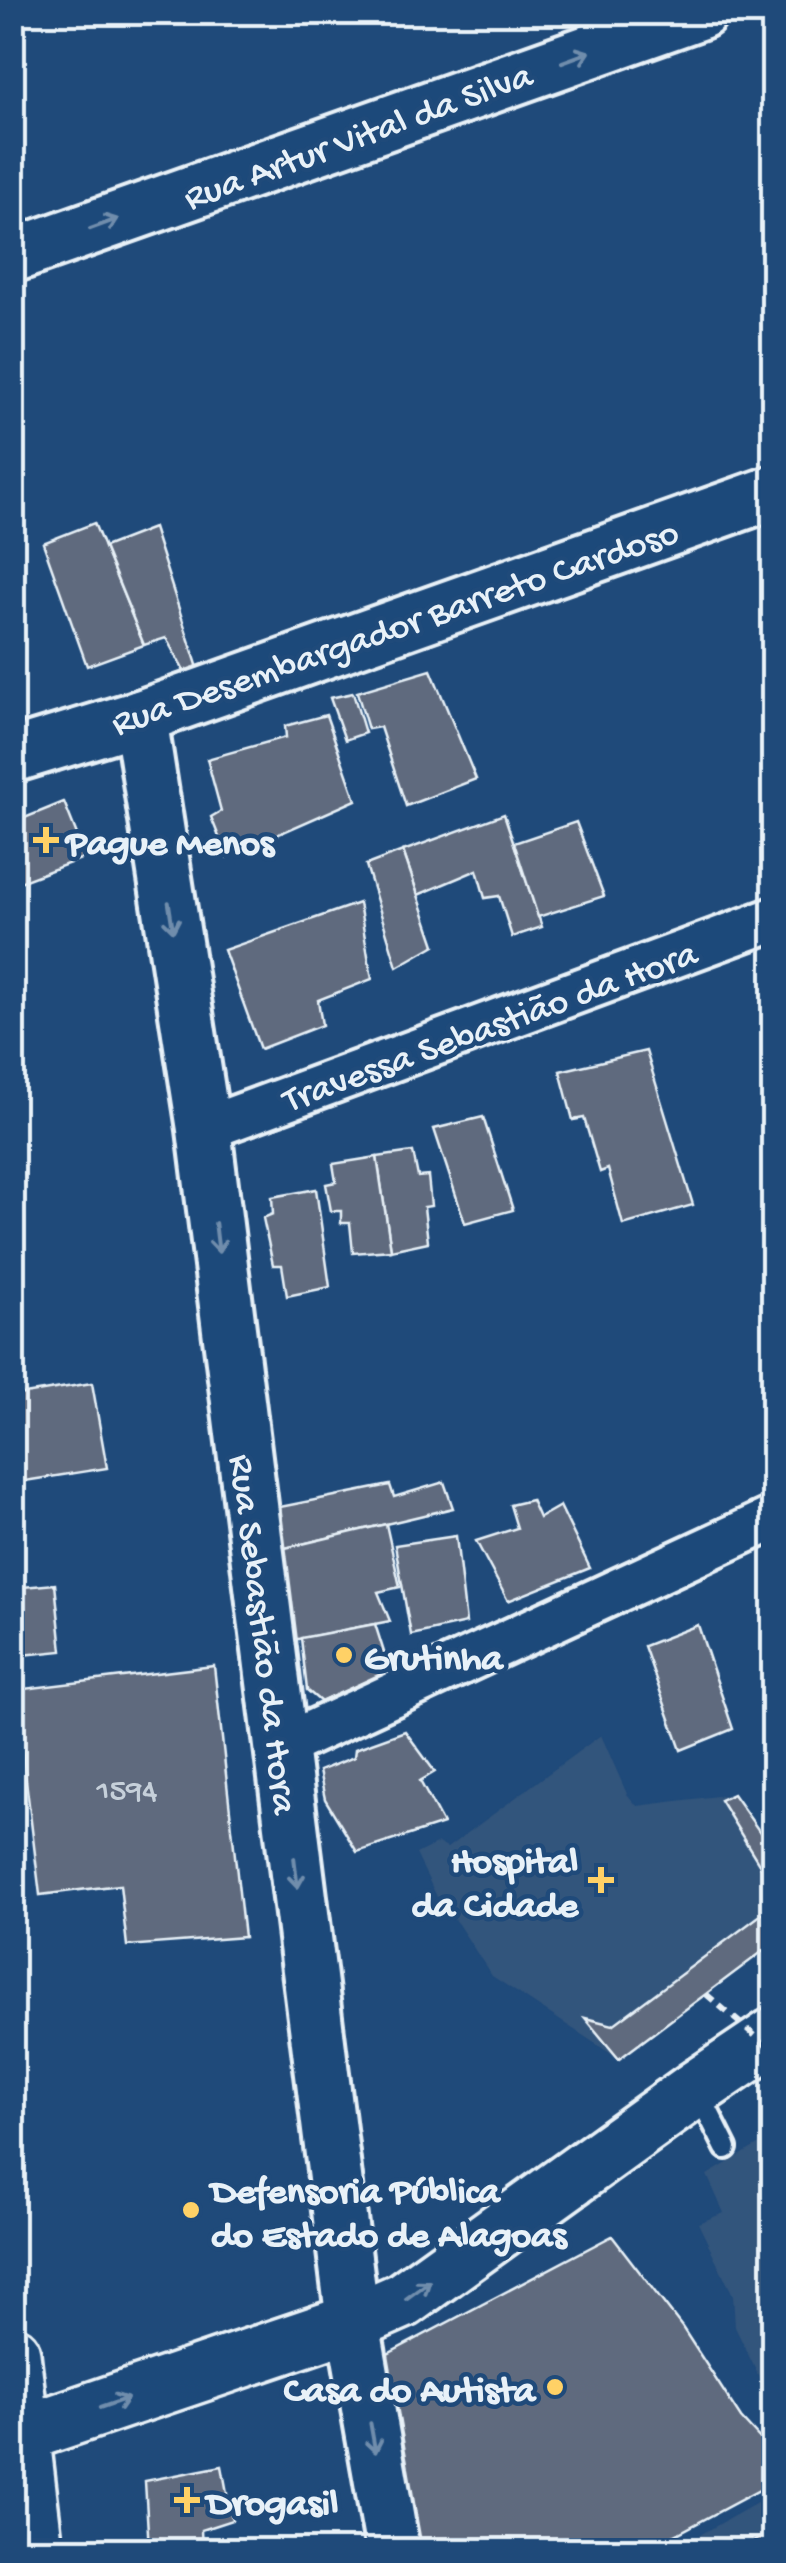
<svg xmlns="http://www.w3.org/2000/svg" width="786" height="2563" font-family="'Gochi Hand',sans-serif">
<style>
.built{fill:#32547b}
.building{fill:#5f6b7e;stroke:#e8f1f8;stroke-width:2.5}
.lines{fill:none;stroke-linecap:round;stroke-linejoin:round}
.service-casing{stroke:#e8f1f8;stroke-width:28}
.minor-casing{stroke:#e8f1f8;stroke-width:50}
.tertiary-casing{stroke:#e8f1f8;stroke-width:60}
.secondary-casing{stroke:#e8f1f8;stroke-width:62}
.trunk-casing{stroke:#e8f1f8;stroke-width:62}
.service{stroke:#1f4a7a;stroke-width:20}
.minor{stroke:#1f4a7a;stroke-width:42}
.tertiary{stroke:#1f4a7a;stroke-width:52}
.secondary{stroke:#1f4a7a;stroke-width:55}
.trunk{stroke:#1f4a7a;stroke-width:55}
.path-bridge{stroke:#e8f1f8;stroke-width:6;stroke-dasharray:10 8;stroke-linecap:butt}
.oneway{stroke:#6f8dac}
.poi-dot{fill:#ffd166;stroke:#1f4a7a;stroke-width:4}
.labels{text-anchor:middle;stroke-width:9;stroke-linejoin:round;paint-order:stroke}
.number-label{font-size:32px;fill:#c6d0da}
.street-label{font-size:38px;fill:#e8f1f8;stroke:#1f4a7a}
.poi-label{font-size:38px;font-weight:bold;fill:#e8f1f8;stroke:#1f4a7a;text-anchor:start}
</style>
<rect width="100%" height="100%" fill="#1f4a7a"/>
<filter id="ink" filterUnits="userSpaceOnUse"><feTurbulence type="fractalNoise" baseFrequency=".01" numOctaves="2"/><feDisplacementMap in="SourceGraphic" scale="20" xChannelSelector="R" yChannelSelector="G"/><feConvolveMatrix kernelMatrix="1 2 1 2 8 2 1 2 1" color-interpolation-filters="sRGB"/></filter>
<g filter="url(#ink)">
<g class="built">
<path d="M601,1735L627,1794L637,1806L733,1794L773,1852V1943L619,2059L492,1976L458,1924L441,1905L416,1854L438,1843L447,1848Z"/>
<path d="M773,2136V2406L735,2327L733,2295L698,2223L724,2213L707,2175Z"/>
<path d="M773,2494V2550H673Z"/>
</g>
<g class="building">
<path d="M94,523L144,645L87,666L43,543Z"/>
<path d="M153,528L198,668L184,671L166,638L144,645L104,547Z"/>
<path d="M431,670L476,779L406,806L380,727L368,729L357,692Z"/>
<path d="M353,693L365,733L345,740L330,698Z"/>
<path d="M326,715L356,800L227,857L211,817L221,811L207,759L286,737L285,726Z"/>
<path d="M64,802L86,857L12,885V823Z"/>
<path d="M504,814L542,927L512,937L499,896L485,898L477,870L418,895L403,851Z"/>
<path d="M576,822L604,896L538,917L514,843Z"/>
<path d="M403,851L435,945L397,967L366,865Z"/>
<path d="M359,903L372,979L318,1000L322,1025L260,1049L224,950Z"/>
<path d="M646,1051L693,1205L623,1225L608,1169L600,1172L584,1118L573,1120L560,1071Z"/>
<path d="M483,1117L513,1210L465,1223L434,1129Z"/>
<path d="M413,1152L418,1177L428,1176L431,1206L424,1207L428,1242L391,1250L377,1157Z"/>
<path d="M377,1157L391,1250L353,1253L350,1223H341V1211H331L326,1184L336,1182L333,1164Z"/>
<path d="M316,1189L330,1287L287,1296L282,1265H273L263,1218L273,1214L272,1197Z"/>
<path d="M92,1383L107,1468L12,1483V1396Z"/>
<path d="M444,1482L453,1508L281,1549L280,1507L390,1485L394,1497Z"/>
<path d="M531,1500L539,1518L560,1506L590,1568L508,1601L476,1541L517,1528L510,1505Z"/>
<path d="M386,1524L400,1587L378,1592L390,1621L293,1640L281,1549Z"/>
<path d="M456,1536L466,1623L411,1635L395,1545Z"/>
<path d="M55,1584L62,1651L12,1656V1588Z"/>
<path d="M375,1624L390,1671L321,1702L307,1690L301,1638Z"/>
<path d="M698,1625L733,1729L681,1750L644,1646Z"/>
<path d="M214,1666L244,1937L127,1946L120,1885L40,1895L15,1690Z"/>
<path d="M405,1731L435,1772L420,1781L443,1824L357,1852L325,1799L319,1771L354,1757L355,1749Z"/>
<path d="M733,1794L774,1852V1888L720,1800Z"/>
<path d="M774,1905V1943L619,2059L585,2018L613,2025Z"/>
<path d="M612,2236L682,2327L741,2418L774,2454V2482L647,2550H419L384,2356Z"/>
<path d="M222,2466L232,2520L201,2530L202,2550H149L145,2481Z"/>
<path d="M774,2531V2550H736Z"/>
</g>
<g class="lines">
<defs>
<path id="service" d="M697,2090L726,2148"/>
<g id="minor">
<path d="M204,1129L774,919"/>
<path d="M280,1747L774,1518"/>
</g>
<g id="tertiary">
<path d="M12,256L701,12"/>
<path d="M140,717L204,1129L353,2322L393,2550"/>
<path d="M12,756L140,717L774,492"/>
</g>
<path id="secondary" d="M22,2434L353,2322L403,2300L697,2088L774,2036"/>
<path id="trunk" d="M12,2354L35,2550"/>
</defs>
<use href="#service" class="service-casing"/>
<use href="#minor" class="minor-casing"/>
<use href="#tertiary" class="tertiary-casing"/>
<use href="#secondary" class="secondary-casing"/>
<use href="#trunk" class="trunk-casing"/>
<use href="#service" class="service"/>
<use href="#minor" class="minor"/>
<use href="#tertiary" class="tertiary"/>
<use href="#secondary" class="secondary"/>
<use href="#trunk" class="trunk"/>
<path class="path-bridge" d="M706,1994L774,2052"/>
</g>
<defs><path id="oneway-shaft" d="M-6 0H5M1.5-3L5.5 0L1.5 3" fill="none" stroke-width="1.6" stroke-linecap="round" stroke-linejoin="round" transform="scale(2.5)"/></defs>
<g class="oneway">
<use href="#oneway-shaft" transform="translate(576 57) rotate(-20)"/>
<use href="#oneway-shaft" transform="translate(104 224) rotate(-20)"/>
<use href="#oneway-shaft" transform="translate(171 917) rotate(81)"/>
<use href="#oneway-shaft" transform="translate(217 1238) rotate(83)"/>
<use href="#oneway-shaft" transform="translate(296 1873) rotate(83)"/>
<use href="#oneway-shaft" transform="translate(418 2290) rotate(-36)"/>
<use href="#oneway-shaft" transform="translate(114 2403) rotate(-19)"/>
<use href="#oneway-shaft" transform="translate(373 2438) rotate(80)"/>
</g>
</g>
<g class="poi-dot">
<path d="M41 825h10v10h10v10h-10v10h-10v-10h-10v-10h10z"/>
<circle cx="344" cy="1655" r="10"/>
<path d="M596 1865h10v10h10v10h-10v10h-10v-10h-10v-10h10z"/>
<circle cx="191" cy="2210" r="10"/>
<circle cx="555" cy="2387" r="10"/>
<path d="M182 2485h10v10h10v10h-10v10h-10v-10h-10v-10h10z"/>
</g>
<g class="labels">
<g class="number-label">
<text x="127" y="1799">1594</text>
</g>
<g class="street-label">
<text transform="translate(357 134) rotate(-20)" y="13">Rua Artur Vital da Silva</text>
<text transform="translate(394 625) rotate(-19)" y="13">Rua Desembargador Barreto Cardoso</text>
<text transform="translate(489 1024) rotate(-20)" y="13">Travessa Sebastião da Hora</text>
<text transform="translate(266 1634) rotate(83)" y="13">Rua Sebastião da Hora</text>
</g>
<g class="poi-label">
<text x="66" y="853">Pague Menos</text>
<text x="364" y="1668">Grutinha</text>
<text x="578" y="1871" text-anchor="end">Hospital<tspan x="578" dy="44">da Cidade</tspan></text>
<text x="211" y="2201">Defensoria Pública<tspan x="211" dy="44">do Estado de Alagoas</tspan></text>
<text x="535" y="2400" text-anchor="end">Casa do Autista</text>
<text x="207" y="2513">Drogasil</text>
</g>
</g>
<rect width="786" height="2563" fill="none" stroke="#1f4a7a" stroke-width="50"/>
<rect x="25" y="25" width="736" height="2513" fill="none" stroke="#e8f1f8" stroke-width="4" filter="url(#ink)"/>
</svg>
